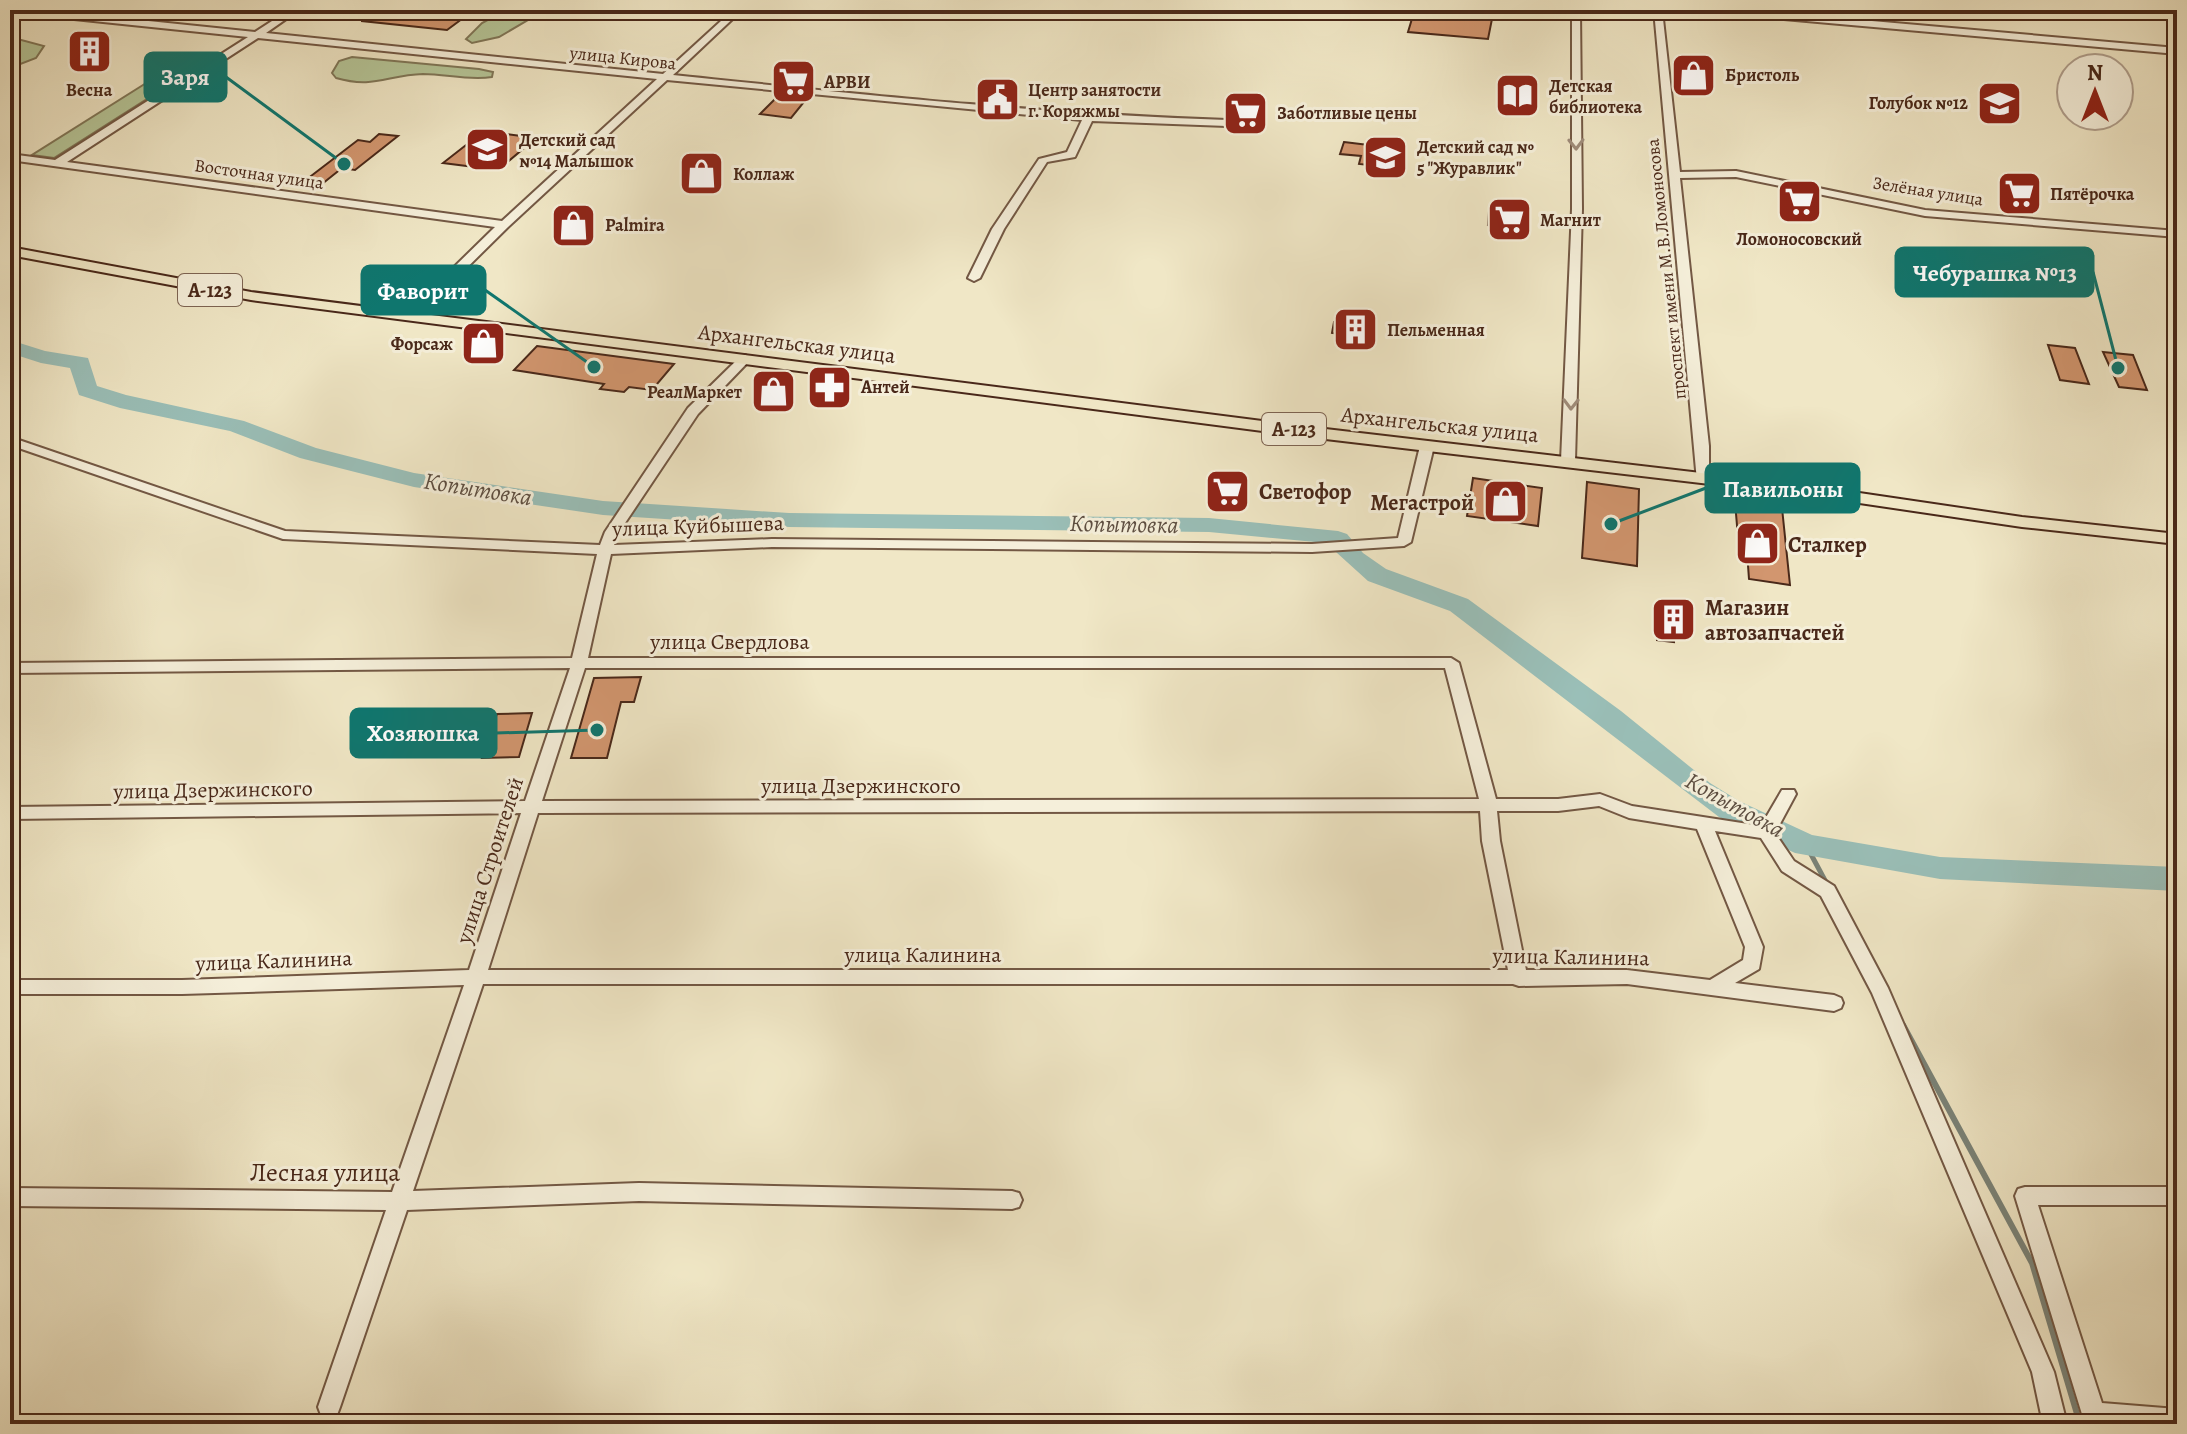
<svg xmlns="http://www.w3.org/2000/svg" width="2187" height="1434" font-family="Alegreya,serif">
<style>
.green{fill:#b6c698;stroke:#807758;stroke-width:2}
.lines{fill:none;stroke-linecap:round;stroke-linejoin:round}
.stream-far1{stroke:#7a8378;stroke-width:5}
.stream{stroke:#7a8378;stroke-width:6}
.river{fill:#9abfb8;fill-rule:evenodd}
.building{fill:#d2966f;stroke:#492819;stroke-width:2}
.minor-casing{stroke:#735844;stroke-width:4}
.major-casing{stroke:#492819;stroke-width:4}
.minor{fill:#f5efda;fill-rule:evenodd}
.major{fill:#f0e7c6;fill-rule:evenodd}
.oneway{stroke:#9f8c7a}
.labels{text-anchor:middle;stroke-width:6;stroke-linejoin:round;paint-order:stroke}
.far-street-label{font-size:18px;fill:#492819;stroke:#f5efda}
.far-poi-label{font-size:18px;font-weight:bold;fill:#492819;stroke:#f5efda;text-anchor:start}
.shield{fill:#f5efda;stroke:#7d6453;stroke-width:2}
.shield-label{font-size:20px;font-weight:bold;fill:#492819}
.street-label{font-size:22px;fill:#492819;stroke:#f5efda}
.poi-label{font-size:22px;font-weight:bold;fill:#492819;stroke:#f5efda;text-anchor:start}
.water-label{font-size:24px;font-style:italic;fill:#5d4e41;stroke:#f5efda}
.near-street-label{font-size:26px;fill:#492819;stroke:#f5efda}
.leader{fill:none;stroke:#0f766e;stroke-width:3}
.callout-dot{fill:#0f766e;stroke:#f5efda;stroke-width:3}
.callout{fill:#0f766e;stroke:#0f766e;stroke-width:3}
.callout-label{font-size:24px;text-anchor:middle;font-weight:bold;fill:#fff}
</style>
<rect width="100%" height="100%" fill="#f0e7c6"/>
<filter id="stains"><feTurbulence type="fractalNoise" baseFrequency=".0025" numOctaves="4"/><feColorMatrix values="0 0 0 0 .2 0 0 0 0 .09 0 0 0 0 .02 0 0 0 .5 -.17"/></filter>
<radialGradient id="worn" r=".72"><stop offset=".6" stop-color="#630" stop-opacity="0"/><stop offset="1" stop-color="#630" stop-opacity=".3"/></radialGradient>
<g class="green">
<path d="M506,10H545L499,37L472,43L466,39L482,23Z"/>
<path d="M10,37L44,46L36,58L10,68Z"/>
<path d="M352,57L479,69L493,72L492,77C469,81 446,74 423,74C387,75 374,89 336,78L332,73L339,61Z"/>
<path d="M151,80L172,83L54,158L32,155Z"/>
</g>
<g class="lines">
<path class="stream-far1" d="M1806,845L1828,886"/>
<path class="stream" d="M1903,1025L2032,1263L2080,1424"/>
<path class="river" d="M10,340L45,351L88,358L97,386L126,395L244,421L316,448L414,473L603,501L789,513L1209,518L1338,531L1347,534L1363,553L1386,569L1468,599L1621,711L1710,783L1739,801L1812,835L1940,857L2177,867V891L1940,879L1795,853L1719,817L1450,611L1368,581L1326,543L1209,532L789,527L603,515L414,487L300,458L230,431L120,408L79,395L70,368L41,363L10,353Z"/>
</g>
<g class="building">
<path d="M363,10H474L447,30L362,21Z"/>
<path d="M1414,12L1492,19L1488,39L1408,32Z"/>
<path d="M780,94L808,97L791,118L760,114Z"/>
<path d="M484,131L536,138L498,170L443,163Z"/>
<path d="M379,134L398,136L355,170L342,168L317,188L298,186L358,140L370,142Z"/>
<path d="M1344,142L1385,147L1404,148L1400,160L1379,158L1377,166L1359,164L1361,156L1340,154Z"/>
<path d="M1783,193L1814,196L1816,208L1785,205Z"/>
<path d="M1489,211L1529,215L1528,229L1488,225Z"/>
<path d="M1334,322L1371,327L1369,338L1332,333Z"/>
<path d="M2048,345L2075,348L2089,384L2060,380Z"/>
<path d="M537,346L674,364L652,390L629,387L624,392L600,389L604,384L514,370Z"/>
<path d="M2103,352L2133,355L2147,390L2119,387Z"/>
<path d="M1473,478L1542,488L1538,526L1467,516Z"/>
<path d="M1587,482L1639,489L1637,566L1582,558Z"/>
<path d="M1735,502L1782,508L1790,585L1749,579L1746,538L1738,537Z"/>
<path d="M1655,604L1678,607V612L1692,613L1693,625L1683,624L1684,631L1673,630L1674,642L1657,640Z"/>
<path d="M641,677L634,702H621L607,758H571L594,678Z"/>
<path d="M532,713L519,757L482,758L497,714Z"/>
</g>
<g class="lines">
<defs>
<g id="minor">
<path d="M12,10H42L255,32L289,10H299L266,33L663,74L733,10H742L673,75C858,94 1042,114 1227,120L1232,123L1227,126L1092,121L1075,157L1047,162L1004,229L980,278L974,281L968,278L992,229L1039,159L1067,152L1082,120L667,80L508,227L416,318H408V312L495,227L10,160V154L55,160L248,37L16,13ZM258,38L657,79L502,221L67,162Z"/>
<path d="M1572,10H1580L1582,209L1575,461L1568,465L1561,461L1572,209Z"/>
<path d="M1654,10H1662L1680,172L1736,171L1925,210L2177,231V237L1925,216L1736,177L1680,178L1709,446V478L1707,481H1697Z"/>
<path d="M1713,10H1747L2177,48V54L1717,13Z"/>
<path d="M745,355L751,359L698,414L619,532L614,545L772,539L1312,544L1398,538L1420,446L1422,443H1432L1434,446L1411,542L1404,546L1312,552L772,547L611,554L588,658H1451L1459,663L1496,799H1558L1600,794L1632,806L1761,826L1782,790H1794L1796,794L1775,833L1794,861L1834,886L1888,988L2054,1372L2067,1424H2043L2032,1372L1872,993L1821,896L1782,871L1761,838L1715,831L1763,947L1759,969L1735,983L1834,995L1841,998L1843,1003L1841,1008L1834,1011L1627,984L1519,986L1513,984H483L413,1191L639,1183L1012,1191L1019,1193L1022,1200L1019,1207L1012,1209L639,1201L407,1210L340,1407L337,1415L329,1418L321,1415L318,1407L386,1210L10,1206V1188L392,1192L464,985L182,994H10V980H182L469,970L521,813L10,819V807L525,801L570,668L10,673V663L572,658L597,554L283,539L10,445V437L285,531L600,545L605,532L688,408L741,356ZM585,668H1445L1479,799L542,801ZM1599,806L1629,818L1697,829L1745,947L1743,960L1710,980L1627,970H1526L1500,841L1497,811H1558ZM1480,811L1482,841L1508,970H488L538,813Z"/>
<path d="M2025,1187H2177V1205H2038L2102,1403L2177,1409V1424H2085L2015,1196L2018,1189Z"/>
</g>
<path id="major" d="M10,247L251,292L1317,428L1812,486L2022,517L2177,534V544L2022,527L1812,496L1317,438L251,300L10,255Z"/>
</defs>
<use href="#minor" class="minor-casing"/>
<use href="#major" class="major-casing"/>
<use href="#minor" class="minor"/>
<use href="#major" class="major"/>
</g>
<defs><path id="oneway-chevron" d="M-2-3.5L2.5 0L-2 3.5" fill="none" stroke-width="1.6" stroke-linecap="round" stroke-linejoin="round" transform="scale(2)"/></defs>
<g class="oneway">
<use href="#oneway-chevron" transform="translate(1576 144) rotate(89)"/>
<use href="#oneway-chevron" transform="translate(1571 404) rotate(91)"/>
</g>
<defs>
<symbol id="building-square" viewBox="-11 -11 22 22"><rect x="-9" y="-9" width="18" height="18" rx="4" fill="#8f2418" stroke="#f5efda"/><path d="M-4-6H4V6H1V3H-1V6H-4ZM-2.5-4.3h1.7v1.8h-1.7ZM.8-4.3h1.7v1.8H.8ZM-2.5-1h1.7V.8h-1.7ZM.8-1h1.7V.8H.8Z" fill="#fff"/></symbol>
<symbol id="shop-square" viewBox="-11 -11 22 22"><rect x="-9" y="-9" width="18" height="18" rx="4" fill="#8f2418" stroke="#f5efda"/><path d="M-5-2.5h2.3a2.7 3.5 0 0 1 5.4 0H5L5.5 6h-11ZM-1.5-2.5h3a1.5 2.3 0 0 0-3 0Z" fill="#fff"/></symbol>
<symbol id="supermarket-square" viewBox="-11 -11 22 22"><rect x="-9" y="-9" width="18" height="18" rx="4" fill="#8f2418" stroke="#f5efda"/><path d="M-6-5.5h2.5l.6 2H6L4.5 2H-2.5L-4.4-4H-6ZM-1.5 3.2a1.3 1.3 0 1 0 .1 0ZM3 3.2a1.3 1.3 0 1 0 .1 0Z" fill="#fff"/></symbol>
<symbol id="library-square" viewBox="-11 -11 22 22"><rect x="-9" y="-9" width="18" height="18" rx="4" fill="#8f2418" stroke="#f5efda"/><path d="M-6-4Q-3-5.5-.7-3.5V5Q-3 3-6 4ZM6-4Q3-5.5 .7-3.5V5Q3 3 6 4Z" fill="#fff"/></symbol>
<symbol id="civic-square" viewBox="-11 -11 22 22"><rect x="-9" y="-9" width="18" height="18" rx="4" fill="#8f2418" stroke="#f5efda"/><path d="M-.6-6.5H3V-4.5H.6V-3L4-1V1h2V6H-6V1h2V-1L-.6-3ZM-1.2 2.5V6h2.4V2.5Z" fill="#fff"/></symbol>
<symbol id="school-square" viewBox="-11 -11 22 22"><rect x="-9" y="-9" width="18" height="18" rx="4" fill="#8f2418" stroke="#f5efda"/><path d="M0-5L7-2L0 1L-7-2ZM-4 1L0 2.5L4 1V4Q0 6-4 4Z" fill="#fff"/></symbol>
<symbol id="pharmacy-square" viewBox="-11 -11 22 22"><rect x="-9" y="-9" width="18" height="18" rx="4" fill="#8f2418" stroke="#f5efda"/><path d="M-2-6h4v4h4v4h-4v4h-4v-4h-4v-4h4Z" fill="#fff"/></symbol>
</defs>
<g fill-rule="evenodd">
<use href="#building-square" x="64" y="26" width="51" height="51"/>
<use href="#shop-square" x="1668" y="50" width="51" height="51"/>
<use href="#supermarket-square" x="768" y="56" width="51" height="51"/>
<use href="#library-square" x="1492" y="70" width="51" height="51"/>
<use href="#civic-square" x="972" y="74" width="51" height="51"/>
<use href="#school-square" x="1974" y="78" width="51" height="51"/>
<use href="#supermarket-square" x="1220" y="88" width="51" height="51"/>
<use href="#school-square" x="462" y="124" width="51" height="51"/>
<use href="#school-square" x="1360" y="132" width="51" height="51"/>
<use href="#shop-square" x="676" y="148" width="51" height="51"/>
<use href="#supermarket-square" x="1994" y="168" width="51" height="51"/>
<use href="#supermarket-square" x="1774" y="176" width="51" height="51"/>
<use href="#supermarket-square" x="1484" y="194" width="51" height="51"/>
<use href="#shop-square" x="548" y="200" width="51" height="51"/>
<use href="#building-square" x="1330" y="304" width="51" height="51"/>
<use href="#shop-square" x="458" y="318" width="51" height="51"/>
<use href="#pharmacy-square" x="804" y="362" width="51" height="51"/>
<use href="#shop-square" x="748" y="366" width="51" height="51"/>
<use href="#supermarket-square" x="1202" y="466" width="51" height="51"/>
<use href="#shop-square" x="1480" y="476" width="51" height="51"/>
<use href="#shop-square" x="1732" y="518" width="51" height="51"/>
<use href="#building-square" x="1648" y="594" width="51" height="51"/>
</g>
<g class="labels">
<g class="far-street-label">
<text transform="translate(623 58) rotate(6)" y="6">улица Кирова</text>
<text transform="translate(259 174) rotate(8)" y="6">Восточная улица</text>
<text transform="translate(1928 191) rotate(9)" y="6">Зелёная улица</text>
<text transform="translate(1666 269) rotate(-96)" y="6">проспект имени М.В.Ломоносова</text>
</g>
<g class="far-poi-label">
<text x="1725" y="81">Бристоль</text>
<text x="824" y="88">АРВИ</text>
<text x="1549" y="92">Детская<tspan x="1549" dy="21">библиотека</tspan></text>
<text x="89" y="96" text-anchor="middle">Весна</text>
<text x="1028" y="96">Центр занятости<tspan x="1028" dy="21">г. Коряжмы</tspan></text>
<text x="1968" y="109" text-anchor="end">Голубок №12</text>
<text x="1277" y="119">Заботливые цены</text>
<text x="519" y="146">Детский сад<tspan x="519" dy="21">№14 Малышок</tspan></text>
<text x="1417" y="153">Детский сад №<tspan x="1417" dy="21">5 "Журавлик"</tspan></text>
<text x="733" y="180">Коллаж</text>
<text x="2050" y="200">Пятёрочка</text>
<text x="1540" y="226">Магнит</text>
<text x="605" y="231">Palmira</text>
<text x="1799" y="245" text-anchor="middle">Ломоносовский</text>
<text x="1387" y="336">Пельменная</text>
<text x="453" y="350" text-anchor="end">Форсаж</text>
<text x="861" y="393">Антей</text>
<text x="742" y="398" text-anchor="end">РеалМаркет</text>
</g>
<g class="shield">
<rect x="178" y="274" width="64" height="32" rx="6"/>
<rect x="1262" y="413" width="64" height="32" rx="6"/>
</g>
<g class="shield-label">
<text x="210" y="297">А-123</text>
<text x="1294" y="436">А-123</text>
</g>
<g class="street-label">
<text transform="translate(797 343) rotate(7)" y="8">Архангельская улица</text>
<text transform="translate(1440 424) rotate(6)" y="8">Архангельская улица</text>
<text transform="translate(698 525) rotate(-2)" y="8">улица Куйбышева</text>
<text x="730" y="649">улица Свердлова</text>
<text x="861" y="793">улица Дзержинского</text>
<text transform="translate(213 789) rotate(-1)" y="8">улица Дзержинского</text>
<text transform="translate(489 860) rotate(-72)" y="8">улица Строителей</text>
<text x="923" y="962">улица Калинина</text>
<text transform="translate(1571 956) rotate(1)" y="8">улица Калинина</text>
<text transform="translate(274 960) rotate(-2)" y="8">улица Калинина</text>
</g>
<g class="poi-label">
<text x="1259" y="499">Светофор</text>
<text x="1474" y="510" text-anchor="end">Мегастрой</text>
<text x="1788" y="552">Сталкер</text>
<text x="1705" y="615">Магазин<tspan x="1705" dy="25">автозапчастей</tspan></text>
</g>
<g class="water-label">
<text transform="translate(478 489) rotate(9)" y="8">Копытовка</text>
<text transform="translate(1124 524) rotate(1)" y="8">Копытовка</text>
<text transform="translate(1735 805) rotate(29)" y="8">Копытовка</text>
</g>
<g class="near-street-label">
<text x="325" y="1181">Лесная улица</text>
</g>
</g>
<path class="leader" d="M344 164L226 77M2118 368L2093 272M594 367L485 290M1611 524L1706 488M597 730L496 733"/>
<g class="callout-dot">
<circle cx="344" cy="164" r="8"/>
<circle cx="2118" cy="368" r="8"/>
<circle cx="594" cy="367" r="8"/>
<circle cx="1611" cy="524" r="8"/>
<circle cx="597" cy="730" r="8"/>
</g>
<g class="callout">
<rect x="145" y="53" width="81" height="48" rx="8"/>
<rect x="1896" y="248" width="197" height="48" rx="8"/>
<rect x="362" y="266" width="123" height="48" rx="8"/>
<rect x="1706" y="464" width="153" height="48" rx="8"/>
<rect x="351" y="709" width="145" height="48" rx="8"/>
</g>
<g class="callout-label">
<text x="185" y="85">Заря</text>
<text x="1995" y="281">Чебурашка №13</text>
<text x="423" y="299">Фаворит</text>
<text x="1783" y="497">Павильоны</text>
<text x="423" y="741">Хозяюшка</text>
</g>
<rect width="2187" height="1434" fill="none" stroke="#f0e7c6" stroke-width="40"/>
<rect x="12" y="12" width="2163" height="1410" fill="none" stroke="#492819" stroke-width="4"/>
<rect x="20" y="20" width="2147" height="1394" fill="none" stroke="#492819" stroke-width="2"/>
<g transform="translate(2095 92)"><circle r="38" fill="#f5efda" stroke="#b09f8d" stroke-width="2"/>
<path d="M0-6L14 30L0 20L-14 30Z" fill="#8f2418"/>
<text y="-12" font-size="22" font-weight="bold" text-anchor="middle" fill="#492819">N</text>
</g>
<rect width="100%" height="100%" filter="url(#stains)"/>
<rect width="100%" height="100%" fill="url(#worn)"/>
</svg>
